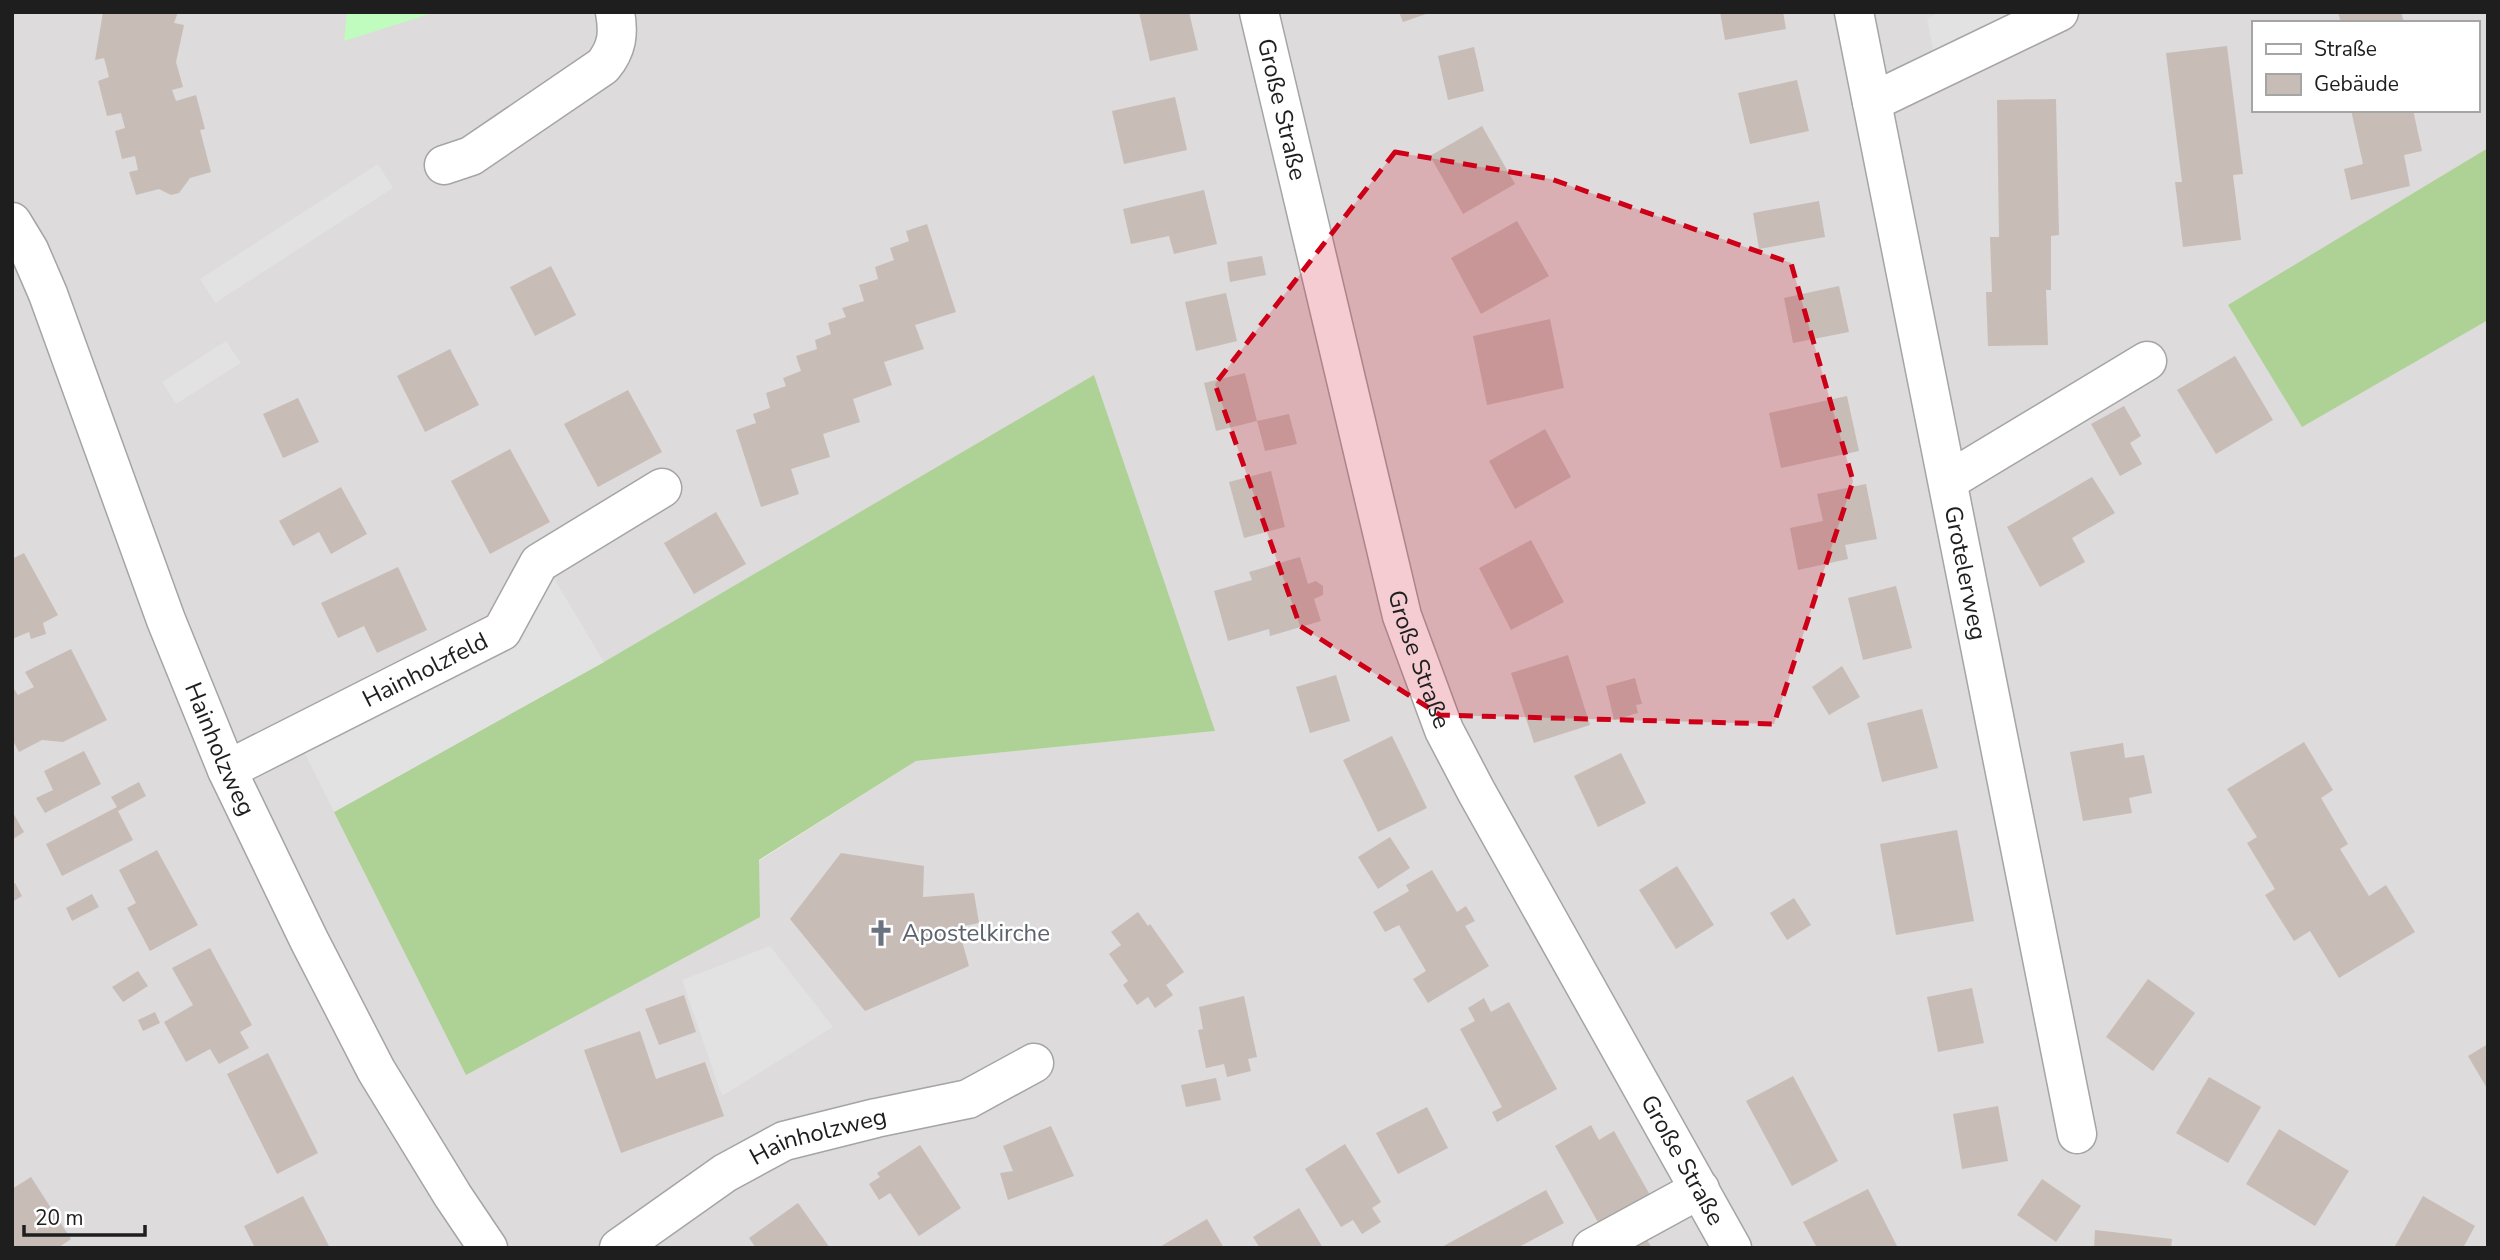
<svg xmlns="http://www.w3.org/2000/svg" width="2500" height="1260" font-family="'Nunito Sans',sans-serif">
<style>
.residential{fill:#dddbdb;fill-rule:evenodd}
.forest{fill:#aed296}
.park{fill:#c0fcbe}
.parking{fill:#e2e2e2}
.building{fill:#c8bcb7}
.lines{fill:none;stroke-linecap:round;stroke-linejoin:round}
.minor-casing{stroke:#a5a5a5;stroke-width:41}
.minor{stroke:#fff;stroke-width:38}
.marked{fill:#cd0017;fill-opacity:0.2;stroke:#cd0017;stroke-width:5;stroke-dasharray:14 9;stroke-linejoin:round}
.labels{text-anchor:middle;stroke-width:5;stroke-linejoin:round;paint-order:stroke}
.street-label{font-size:24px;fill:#1e1e1e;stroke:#fff}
.worship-label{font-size:24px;fill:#5b616d;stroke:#fff;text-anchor:start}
</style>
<rect width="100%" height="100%" fill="#f0ebe4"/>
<path class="residential" d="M12,12H2488V1248H12ZM2253,23H2477V110H2253ZM604,662L1215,731L916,761L759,861L335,812Z"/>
<g class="forest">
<path d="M2488,148V320L2302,427L2228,305Z"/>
<path d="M1094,375L1215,731L916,761L759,860L760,917L466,1075L334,812L604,662Z"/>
</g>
<path class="park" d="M347,12H436L344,41Z"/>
<g class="parking">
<path d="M1940,12H2026L1934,55L1927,18Z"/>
<path d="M378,164L393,188L215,303L200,279Z"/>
<path d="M226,341L241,363L176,404L162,382Z"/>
<path d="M552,575L604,662L334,812L303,750Z"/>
<path d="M770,946L833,1027L722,1096L682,980Z"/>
</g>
<g class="building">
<path d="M103,12H178L174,23L184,25L176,62L183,87L172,90L176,101L196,95L205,129L200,130L211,172L190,178L179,193L171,195L159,189L136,195L129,172L138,170L135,156L122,159L115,131L125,128L121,113L107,116L98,81L109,77L104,58L95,60Z"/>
<path d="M1139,12H1189L1198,50L1150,61Z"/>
<path d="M1399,12H1428L1429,13L1403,22Z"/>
<path d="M1720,12H1783L1786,29L1725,40Z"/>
<path d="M2338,12H2401L2404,23H2341Z"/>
<path d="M2227,46L2243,174L2233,175L2241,240L2183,247L2175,182H2182L2166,53Z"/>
<path d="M1474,47L1484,91L1448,100L1438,56Z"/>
<path d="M1797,80L1809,131L1750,144L1738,93Z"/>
<path d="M1175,97L1187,150L1124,164L1112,111Z"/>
<path d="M2056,99L2059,235L2051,236V290H2046L2048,345L1988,346L1986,292H1992L1990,237H1999L1997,100Z"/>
<path d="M2351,110H2413L2422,151L2404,155L2410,186L2351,200L2344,169L2363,164Z"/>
<path d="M1482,126L1515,184L1463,214L1430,156Z"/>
<path d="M1204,190L1217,244L1174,254L1169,236L1131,244L1123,209Z"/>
<path d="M1819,201L1825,237L1759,249L1753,213Z"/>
<path d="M1517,221L1549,276L1481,314L1451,258Z"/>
<path d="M927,224L956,312L915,325L924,349L884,362L892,385L853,399L860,422L823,434L830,457L791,469L799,494L761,507L736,430L756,423L753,414L770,408L766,393L786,386L783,378L801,371L796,356L817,349L815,340L831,334L828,323L846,317L842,308L864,301L859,285L878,279L875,267L894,260L890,248L909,241L906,231Z"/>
<path d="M1262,256L1266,275L1230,282L1227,262Z"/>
<path d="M551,266L576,315L535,336L510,287Z"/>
<path d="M1839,286L1849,332L1793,343L1784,298Z"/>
<path d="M1226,293L1237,341L1196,351L1185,302Z"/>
<path d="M1550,319L1564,388L1487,405L1473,336Z"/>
<path d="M450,349L479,405L425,432L397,376Z"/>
<path d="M2235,356L2273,420L2216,454L2177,390Z"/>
<path d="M1245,373L1257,421L1216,431L1204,383Z"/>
<path d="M628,390L662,452L598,487L564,424Z"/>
<path d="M1847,396L1859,451L1781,468L1769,413Z"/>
<path d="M298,398L319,442L283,458L263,414Z"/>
<path d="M2124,406L2141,436L2130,443L2142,464L2120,476L2091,424Z"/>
<path d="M1289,414L1297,444L1265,451L1257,421Z"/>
<path d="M1545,429L1571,477L1515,509L1489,461Z"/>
<path d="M510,449L550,522L490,554L451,481Z"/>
<path d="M1271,471L1285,527L1244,538L1229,482Z"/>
<path d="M2092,477L2115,513L2072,538L2085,562L2040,587L2007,527Z"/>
<path d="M1866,484L1877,539L1845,545L1848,559L1798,570L1790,528L1823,521L1817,494Z"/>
<path d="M341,487L367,534L331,554L319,532L293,546L279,521Z"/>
<path d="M716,512L746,564L694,594L664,543Z"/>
<path d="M1531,540L1564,602L1511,630L1479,568Z"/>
<path d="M24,553L58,615L43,623L46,634L31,639L29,632L12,639V559Z"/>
<path d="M1300,557L1308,584L1316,581L1323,586V595L1314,599L1321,621L1270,636L1269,629L1228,641L1214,591L1252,580L1249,572Z"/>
<path d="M398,567L427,630L377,653L364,626L338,638L321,603Z"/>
<path d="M1896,586L1912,648L1863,660L1848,598Z"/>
<path d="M71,649L107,720L63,742L42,740L19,752L12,739V690L14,689L18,695L34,687L25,672Z"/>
<path d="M1568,655L1590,725L1534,743L1511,673Z"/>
<path d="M1842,666L1860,697L1829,715L1812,687Z"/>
<path d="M1336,675L1350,721L1310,733L1296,687Z"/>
<path d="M1635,678L1642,704L1636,705L1638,713L1614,720L1606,686Z"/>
<path d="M1922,709L1938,768L1882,782L1867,723Z"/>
<path d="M1392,736L1427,808L1378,832L1343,760Z"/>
<path d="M2304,742L2333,790L2321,798L2348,844L2340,849L2369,896L2386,885L2415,932L2339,978L2310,931L2294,941L2265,895L2275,889L2247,843L2257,837L2227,789Z"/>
<path d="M2123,743L2125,758L2144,755L2152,793L2129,798L2132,813L2083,821L2070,752Z"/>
<path d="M84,751L101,784L45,813L36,798L53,790L44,771Z"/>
<path d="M1621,753L1646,803L1598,827L1574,776Z"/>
<path d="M139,782L146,796L118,811L133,840L62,876L46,844L117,807L111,797Z"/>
<path d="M12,811L24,832L13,839L12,837Z"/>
<path d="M1957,830L1974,921L1896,935L1880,844Z"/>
<path d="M1390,837L1410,868L1378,889L1358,857Z"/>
<path d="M157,850L198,925L150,951L127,908L136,903L119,870Z"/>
<path d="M841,853L924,866L923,897L974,893L979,923L958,927L969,966L865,1011L790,919Z"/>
<path d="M1677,866L1714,925L1676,949L1639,890Z"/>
<path d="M1432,870L1457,912L1466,906L1475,921L1465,926L1489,966L1428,1003L1413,979L1426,971L1399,925L1385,932L1373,912L1409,891L1406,885Z"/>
<path d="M15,883L22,896L12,902V885Z"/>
<path d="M92,894L99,907L72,921L66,908Z"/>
<path d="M1794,898L1811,925L1787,940L1770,913Z"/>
<path d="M1138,912L1148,926L1150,924L1184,972L1166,985L1173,995L1155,1008L1148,997L1137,1005L1123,985L1128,981L1109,954L1121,945L1111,932Z"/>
<path d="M210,948L252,1025L240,1032L249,1048L219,1064L210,1049L186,1062L164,1022L193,1005L172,968Z"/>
<path d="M138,971L148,986L123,1002L112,987Z"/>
<path d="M2148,979L2195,1013L2153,1071L2106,1037Z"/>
<path d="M1972,988L1984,1043L1938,1052L1927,997Z"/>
<path d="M684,995L696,1032L659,1045L645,1009Z"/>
<path d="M1244,996L1257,1057L1248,1059L1251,1071L1227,1077L1224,1064L1206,1068L1198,1030L1203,1029L1199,1007Z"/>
<path d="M1484,998L1491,1012L1509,1002L1557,1089L1497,1122L1492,1112L1502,1107L1460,1029L1475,1021L1468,1008Z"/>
<path d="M155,1012L160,1023L143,1031L138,1020Z"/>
<path d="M640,1031L656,1079L705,1062L724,1116L621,1153L584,1050Z"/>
<path d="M2488,1044V1090L2468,1056Z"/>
<path d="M268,1053L318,1153L277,1174L227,1074Z"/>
<path d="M1793,1076L1838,1161L1792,1186L1746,1101Z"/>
<path d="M2209,1077L2261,1107L2228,1163L2176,1133Z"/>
<path d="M1216,1078L1221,1100L1186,1107L1181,1085Z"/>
<path d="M1998,1106L2008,1161L1962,1169L1953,1114Z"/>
<path d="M1427,1107L1448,1148L1398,1174L1376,1133Z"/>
<path d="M1591,1125L1599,1140L1614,1131L1650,1195L1599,1224L1555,1146Z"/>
<path d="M1051,1126L1074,1176L1008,1200L1000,1173L1013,1171L1003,1146Z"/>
<path d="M2279,1129L2349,1171L2315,1226L2246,1184Z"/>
<path d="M1345,1144L1381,1202L1372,1208L1381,1222L1362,1234L1353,1220L1341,1227L1305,1169Z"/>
<path d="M920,1145L961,1208L919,1236L890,1193L879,1200L869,1184L880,1177L877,1173Z"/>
<path d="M31,1177L71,1239L58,1248H12V1189Z"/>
<path d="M2042,1179L2081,1206L2056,1242L2017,1215Z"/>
<path d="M1868,1189L1898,1248H1817L1803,1222Z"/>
<path d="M1546,1190L1564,1223L1517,1248H1440Z"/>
<path d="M303,1196L330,1248H255L244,1226Z"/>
<path d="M2423,1196L2475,1226L2463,1248H2394Z"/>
<path d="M798,1203L830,1248H756L749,1238Z"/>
<path d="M1299,1208L1323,1248H1260L1253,1237Z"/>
<path d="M1207,1219L1224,1248H1158Z"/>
<path d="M2095,1230L2172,1239L2171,1248H2094Z"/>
<path d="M1647,1240L1652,1248H1633Z"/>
</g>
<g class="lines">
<defs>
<g id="minor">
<path id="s1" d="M1259,12L1402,616L1444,730L1476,791L1732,1248"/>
<path id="s2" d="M1854,12L2077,1134"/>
<path d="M1872,102L2059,12"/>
<path d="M444,165L471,156L603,66C617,49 619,34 615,12"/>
<path id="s3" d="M12,222L29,250L48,294L166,620L227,770L309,940L376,1070L453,1196L488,1248"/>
<path d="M1948,481L2147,361"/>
<path id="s4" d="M227,770L502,631L539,563L662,488"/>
<path id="s5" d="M619,1248L725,1173L784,1141L876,1118L968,1099L1034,1063"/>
<path d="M1592,1248L1700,1189"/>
</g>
</defs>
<use href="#minor" class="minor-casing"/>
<use href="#minor" class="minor"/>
</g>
<path class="marked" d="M1395,152L1551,179L1791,263L1853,481L1774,724L1440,715L1300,626L1215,384Z"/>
<defs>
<symbol id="church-bare" viewBox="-9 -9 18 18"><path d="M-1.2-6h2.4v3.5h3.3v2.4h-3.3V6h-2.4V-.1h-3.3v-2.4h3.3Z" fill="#6b7280" stroke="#fff" stroke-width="2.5" paint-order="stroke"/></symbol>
</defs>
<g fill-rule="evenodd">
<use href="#church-bare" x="862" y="914" width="38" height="38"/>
</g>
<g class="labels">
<g class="street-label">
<text dy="8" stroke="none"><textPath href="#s1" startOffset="100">Große Straße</textPath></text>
<text dy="8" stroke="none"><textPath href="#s2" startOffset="572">Grotelerweg</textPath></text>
<text dy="8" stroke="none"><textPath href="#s1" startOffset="667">Große Straße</textPath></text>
<text dy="8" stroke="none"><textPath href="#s4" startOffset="222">Hainholzfeld</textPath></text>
<text dy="8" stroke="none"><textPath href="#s3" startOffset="567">Hainholzweg</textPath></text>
<text dy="8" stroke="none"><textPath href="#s5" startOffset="231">Hainholzweg</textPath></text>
<text dy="8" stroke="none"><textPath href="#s1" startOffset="1234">Große Straße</textPath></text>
</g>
<g class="worship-label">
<text x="902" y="941">Apostelkirche</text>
</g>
</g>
<rect width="2500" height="1260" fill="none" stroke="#1e1e1e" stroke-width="28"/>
<rect x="2252" y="21" width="228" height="91" fill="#ffffff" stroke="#a5a5a5" stroke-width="2"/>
<rect x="2266" y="44" width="35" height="10" fill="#ffffff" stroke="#a5a5a5" stroke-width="2"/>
<text x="2314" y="56" font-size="21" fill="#1e1e1e">Straße</text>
<rect x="2266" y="74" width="35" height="21" fill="#c8bcb7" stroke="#a5a5a5" stroke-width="2"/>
<text x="2314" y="91" font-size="21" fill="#1e1e1e">Gebäude</text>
<path d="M24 1225v10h121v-10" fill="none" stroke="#1e1e1e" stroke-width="3.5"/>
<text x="35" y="1225" font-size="21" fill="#1e1e1e" stroke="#ffffff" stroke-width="5" paint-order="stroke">20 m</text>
</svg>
